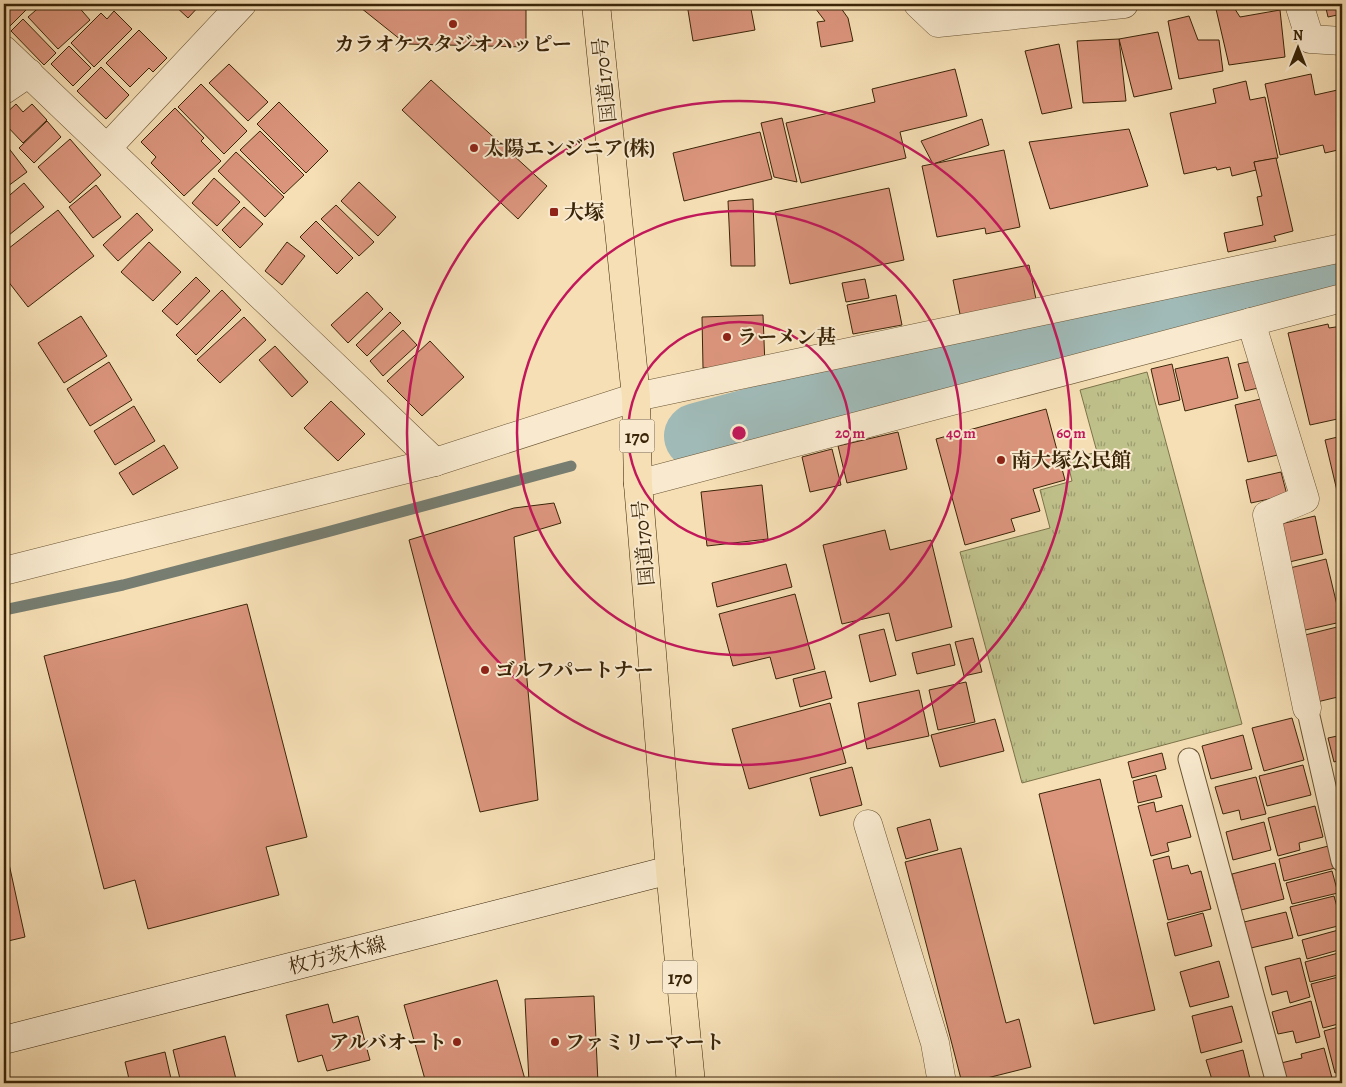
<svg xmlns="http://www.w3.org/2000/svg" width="1346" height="1087" font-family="Alegreya,'Noto Serif JP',serif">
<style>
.grass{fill:url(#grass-tufts);stroke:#7c734a}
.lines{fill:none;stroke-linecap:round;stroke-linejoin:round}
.stream{stroke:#777e71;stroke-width:11}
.river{stroke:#a0bab7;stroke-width:66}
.building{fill:#db957d;stroke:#3a2508}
.service-casing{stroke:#695433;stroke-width:23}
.minor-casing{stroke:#695433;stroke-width:29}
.secondary-casing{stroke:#3a2508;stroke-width:29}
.trunk-casing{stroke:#3a2508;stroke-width:29}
.service{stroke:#f9eacf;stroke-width:21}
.minor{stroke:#f9eacf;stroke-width:28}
.secondary{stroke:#f9eacf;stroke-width:28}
.trunk{stroke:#f6dfb5;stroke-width:28}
.ring{fill:none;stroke:#c2185b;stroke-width:2.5}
.poi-dot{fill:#8f2418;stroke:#f9eacf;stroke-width:2}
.labels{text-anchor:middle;stroke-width:4;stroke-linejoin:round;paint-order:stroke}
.shield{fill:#f9eacf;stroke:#736044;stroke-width:1}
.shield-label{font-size:19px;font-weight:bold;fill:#3a2508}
.poi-label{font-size:20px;font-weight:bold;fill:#3a2508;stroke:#f9eacf;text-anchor:start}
.street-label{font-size:20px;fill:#3a2508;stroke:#f9eacf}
.centre{fill:#c2185b;stroke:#f9eacf;stroke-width:2.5}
.ring-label{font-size:15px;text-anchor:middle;font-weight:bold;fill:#c2185b;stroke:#f9eacf;stroke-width:4;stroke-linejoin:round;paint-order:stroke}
</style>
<defs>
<pattern id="grass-tufts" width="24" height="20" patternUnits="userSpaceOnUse" patternTransform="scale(1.25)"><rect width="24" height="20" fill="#bfc18b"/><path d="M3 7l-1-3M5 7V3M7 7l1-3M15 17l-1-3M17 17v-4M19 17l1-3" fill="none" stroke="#9c9d70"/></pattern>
</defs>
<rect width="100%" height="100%" fill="#f6dfb5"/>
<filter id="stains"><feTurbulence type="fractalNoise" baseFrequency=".004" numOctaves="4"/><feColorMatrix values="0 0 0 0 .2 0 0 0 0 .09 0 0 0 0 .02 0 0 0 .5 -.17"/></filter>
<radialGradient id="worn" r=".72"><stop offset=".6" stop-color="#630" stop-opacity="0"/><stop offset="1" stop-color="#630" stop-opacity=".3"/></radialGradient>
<path class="grass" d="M1147,372L1242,724L1022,783L960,552L1050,528L1040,490L1072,481L1067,460L1097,452L1080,390Z"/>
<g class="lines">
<path class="stream" d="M4,610L123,585L327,532L571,466"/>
<path class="river" d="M697,436L818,403L1342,273"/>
</g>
<g class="building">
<path d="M4,4H32L9,27L4,21Z"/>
<path d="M43,4H76L90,20L58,49L28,17Z"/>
<path d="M173,4H201L188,18Z"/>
<path d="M356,4H526V47L406,44Z"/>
<path d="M687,4H750L755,30L693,41Z"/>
<path d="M812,4H838L848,18L853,41L821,47L817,22L825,21Z"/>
<path d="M1325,4H1342V14L1328,17Z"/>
<path d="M1233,6L1240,17L1280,10L1285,57L1229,65L1216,9Z"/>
<path d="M114,11L132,29L94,67L71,43L101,13L107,19Z"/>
<path d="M1189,16L1198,40H1219L1223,71L1179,79L1168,21Z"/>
<path d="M23,19L56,53L44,65L11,31Z"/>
<path d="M139,30L167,58L153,72L149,68L130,87L106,63Z"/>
<path d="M1158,32L1172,89L1134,97L1119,39Z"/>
<path d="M1119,39L1126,101L1083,103L1077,41Z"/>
<path d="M1059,44L1072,108L1042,114L1025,51Z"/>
<path d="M69,46L91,68L73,86L51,64Z"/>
<path d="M229,64L268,102L248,121L209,83Z"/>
<path d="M101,67L129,95L106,119L77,91Z"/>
<path d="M955,69L967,116L900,132L906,158L801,183L786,123L875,102L872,89Z"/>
<path d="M1311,74L1315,95L1342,89V149L1325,153L1323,145L1280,155L1265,84Z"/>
<path d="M431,80L547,186L518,219L402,110Z"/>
<path d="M1246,81L1250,100L1265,97L1278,158L1254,162L1256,170L1232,176L1230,167L1217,170L1216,167L1184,174L1170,113L1216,103L1213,89Z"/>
<path d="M201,84L247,131L224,154L178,107Z"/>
<path d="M279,102L328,151L306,173L257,124Z"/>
<path d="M16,104L23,112L32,104L47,120L23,143L4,123V115Z"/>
<path d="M175,108L204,138L201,141L221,161L184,196L151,163L156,157L141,142Z"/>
<path d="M782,118L797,182L774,177L761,123Z"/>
<path d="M982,119L989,145L933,164L921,141Z"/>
<path d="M47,121L61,137L34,163L19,148Z"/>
<path d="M1129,129L1148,186L1050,209L1029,142Z"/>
<path d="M260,131L304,175L284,194L240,150Z"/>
<path d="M760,132L772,179L684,201L673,153Z"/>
<path d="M70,139L101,175L70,203L38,167Z"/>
<path d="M4,142L27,172L4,189Z"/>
<path d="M1004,150L1020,227L986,234L985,228L937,237L922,166Z"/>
<path d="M236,152L284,197L265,217L218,171Z"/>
<path d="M1276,158L1293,231L1274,236L1276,241L1228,252L1224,233L1263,225L1257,197L1262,196L1254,162Z"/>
<path d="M214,178L240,202L217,226L192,203Z"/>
<path d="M359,182L396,217L378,236L341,201Z"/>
<path d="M24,183L44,207L4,239V200Z"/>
<path d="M96,185L121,217L93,238L69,207Z"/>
<path d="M889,188L904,260L790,284L775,212Z"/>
<path d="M753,199L755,266H731L728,201Z"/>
<path d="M336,205L374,242L359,256L321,219Z"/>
<path d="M244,207L263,224L240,248L222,230Z"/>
<path d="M58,210L94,256L28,307L4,276V252Z"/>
<path d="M137,213L153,230L118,261L103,245Z"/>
<path d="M316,221L353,258L337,274L300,237Z"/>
<path d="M149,242L181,272L153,301L121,272Z"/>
<path d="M287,242L305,256L282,285L265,271Z"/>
<path d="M1029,265L1037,304L961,319L953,280Z"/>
<path d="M196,277L210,291L177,325L162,311Z"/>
<path d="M865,279L869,298L846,302L842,283Z"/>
<path d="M222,290L241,310L196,355L176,335Z"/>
<path d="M367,292L383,309L348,343L331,325Z"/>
<path d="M896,295L902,325L853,334L847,305Z"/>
<path d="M390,312L401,323L367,356L356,345Z"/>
<path d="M763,315L765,366L703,368L702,317Z"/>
<path d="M81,316L107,356L64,383L38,343Z"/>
<path d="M244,317L266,340L220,383L197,360Z"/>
<path d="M1328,324L1329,328L1342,326V418L1310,425L1288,333Z"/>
<path d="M403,330L417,345L383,376L370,361Z"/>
<path d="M430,341L464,377L422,416L387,381Z"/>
<path d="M275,346L308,382L292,397L259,360Z"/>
<path d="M1228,357L1238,398L1185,411L1175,369Z"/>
<path d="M1261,359L1267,386L1245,391L1238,364Z"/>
<path d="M109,362L132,400L90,426L67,389Z"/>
<path d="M1172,364L1180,400L1159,405L1151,369Z"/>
<path d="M1269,397L1282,454L1248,462L1235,405Z"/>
<path d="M331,401L365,434L338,461L304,428Z"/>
<path d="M134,406L155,441L115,465L94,431Z"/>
<path d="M1046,409L1065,480L1033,489L1040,511L1011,519L1015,531L965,545L936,439Z"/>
<path d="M898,432L907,469L847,483L838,446Z"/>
<path d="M1342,436V512L1325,440Z"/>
<path d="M164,445L178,468L133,495L119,473Z"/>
<path d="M832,449L841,485L810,492L802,457Z"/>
<path d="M1281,472L1287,495L1251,503L1246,480Z"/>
<path d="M762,485L768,539L707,546L701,492Z"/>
<path d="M554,503L561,523L514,537L538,800L480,812L409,540L514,508Z"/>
<path d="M1315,516L1323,554L1281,564L1272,526Z"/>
<path d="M885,530L890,550L931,540L952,627L896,641L889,613L842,624L823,545Z"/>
<path d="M1326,559L1341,622L1301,631L1286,569Z"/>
<path d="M786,564L792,587L717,607L712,583Z"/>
<path d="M795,594L815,669L776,679L770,657L733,666L719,614Z"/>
<path d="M247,604L307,837L266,847L279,895L148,929L135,880L104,889L44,656Z"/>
<path d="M1341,626L1342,696L1317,702L1301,636Z"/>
<path d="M884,629L896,675L870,682L859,635Z"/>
<path d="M973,638L982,672L964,676L955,642Z"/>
<path d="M950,644L955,665L917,674L912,653Z"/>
<path d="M825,671L832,698L800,707L793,679Z"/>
<path d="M966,682L975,722L938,730L929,690Z"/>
<path d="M919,690L929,736L867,749L858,703Z"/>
<path d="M830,703L846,763L749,789L732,729Z"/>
<path d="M1292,718L1304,760L1264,771L1252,728Z"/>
<path d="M995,719L1004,751L940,767L931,735Z"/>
<path d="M1243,735L1252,769L1211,779L1202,746Z"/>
<path d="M1342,735V759L1334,762L1328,738Z"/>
<path d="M1162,753L1166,769L1132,778L1128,762Z"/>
<path d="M1303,765L1311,795L1267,806L1259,776Z"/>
<path d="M852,767L862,805L820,816L810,778Z"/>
<path d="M1156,775L1162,797L1138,803L1133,781Z"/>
<path d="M1256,777L1266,814L1241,820L1239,810L1223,814L1215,787Z"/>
<path d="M1100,779L1155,1010L1094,1024L1039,794Z"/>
<path d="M1154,802L1156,812L1182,805L1191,837L1167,843L1169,851L1151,856L1138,806Z"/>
<path d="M1315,806L1323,837L1299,843L1300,850L1278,856L1268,818Z"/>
<path d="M930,819L938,850L906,859L897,828Z"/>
<path d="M1264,822L1271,850L1233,860L1226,832Z"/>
<path d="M4,841L25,937L4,942Z"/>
<path d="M1332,845L1339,867L1284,881L1279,859Z"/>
<path d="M961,848L1006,1023L1019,1019L1031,1067L967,1083H962L905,862Z"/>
<path d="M1169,856L1172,869L1188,865L1191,874L1201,871L1211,909L1168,920L1153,860Z"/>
<path d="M1275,863L1284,899L1241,910L1232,874Z"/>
<path d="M1332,871L1338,893L1292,904L1286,883Z"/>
<path d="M1334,896L1342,925L1298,936L1290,907Z"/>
<path d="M1286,912L1293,938L1251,948L1244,922Z"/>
<path d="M1203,913L1212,946L1175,956L1167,923Z"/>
<path d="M1342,929V949L1307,959L1302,940Z"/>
<path d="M1342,952V974L1310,982L1305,962Z"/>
<path d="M1300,958L1310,997L1290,1003L1287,991L1272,995L1265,967Z"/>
<path d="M1219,961L1229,997L1190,1007L1180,972Z"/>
<path d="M1342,976V1023L1323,1028L1311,984Z"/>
<path d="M497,980L526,1083H426L404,1005Z"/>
<path d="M594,996L598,1083H529L525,999Z"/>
<path d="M1311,1001L1320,1037L1296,1043L1293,1031L1278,1034L1272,1012Z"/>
<path d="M328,1004L333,1023L358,1016L370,1060L327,1071L322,1055L298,1062L286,1015Z"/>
<path d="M1232,1006L1242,1042L1201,1053L1192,1016Z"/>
<path d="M1342,1026V1071L1335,1073L1324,1031Z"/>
<path d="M225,1036L237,1083H181L173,1050Z"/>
<path d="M1324,1048L1332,1078L1308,1083H1306L1305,1080L1287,1083L1281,1063L1302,1058L1301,1054Z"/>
<path d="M1243,1050L1251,1083H1213L1206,1060Z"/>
<path d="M165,1052L172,1083H130L125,1062Z"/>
</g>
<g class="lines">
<defs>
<g id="service">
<path d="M1309,716L1342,861"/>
<path d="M1189,759L1277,1083"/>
</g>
<g id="minor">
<path d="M918,4L938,23L1124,4"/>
<path d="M1299,4L1310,39L1342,41"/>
<path d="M4,50L435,462"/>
<path d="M4,90L29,73"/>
<path d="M107,148L242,4"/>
<path d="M1251,322L1305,499L1267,515L1307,708"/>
<path d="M638,484L1342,298"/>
<path d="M4,571L435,462L636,397L1342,248"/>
<path d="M868,824L935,1043L942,1083"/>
</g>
<path id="secondary" d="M4,1040L670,870"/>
<path id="trunk" d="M596,4L636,397L638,484L670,870L691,1083"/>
</defs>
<use href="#service" class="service-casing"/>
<use href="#minor" class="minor-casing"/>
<use href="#secondary" class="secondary-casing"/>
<use href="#trunk" class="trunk-casing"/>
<use href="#service" class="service"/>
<use href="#minor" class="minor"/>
<use href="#secondary" class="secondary"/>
<use href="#trunk" class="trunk"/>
</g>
<g class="ring">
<circle cx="739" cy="433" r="111"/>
<circle cx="739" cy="433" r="222"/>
<circle cx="739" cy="433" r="332"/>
</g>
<g class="poi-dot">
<circle cx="453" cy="24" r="5"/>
<circle cx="474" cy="148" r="5"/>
<rect x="549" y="207" width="10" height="10" rx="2.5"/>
<circle cx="727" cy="337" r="5"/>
<circle cx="1001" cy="460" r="5"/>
<circle cx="485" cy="670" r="5"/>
<circle cx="457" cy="1042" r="5"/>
<circle cx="555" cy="1042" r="5"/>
</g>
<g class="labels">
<g class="shield">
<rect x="619.5" y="419.5" width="35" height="33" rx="4"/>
<rect x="662.5" y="960.5" width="35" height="33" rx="4"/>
</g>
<g class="shield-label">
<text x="637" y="443">170</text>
<text x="680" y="984">170</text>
</g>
<g class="poi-label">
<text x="453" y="51" text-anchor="middle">カラオケスタジオハッピー</text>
<text x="484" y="155">太陽エンジニア(株)</text>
<text x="564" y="219">大塚</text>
<text x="737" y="344">ラーメン甚</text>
<text x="1011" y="467">南大塚公民館</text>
<text x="495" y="677">ゴルフパートナー</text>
<text x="447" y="1049" text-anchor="end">アルバオート</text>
<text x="565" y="1049">ファミリーマート</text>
</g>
<g class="street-label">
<text transform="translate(604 80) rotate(-96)" y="7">国道170号</text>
<text transform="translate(643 543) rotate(-95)" y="7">国道170号</text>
<text transform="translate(337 955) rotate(-14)" y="7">枚方茨木線</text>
</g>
</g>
<circle cx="739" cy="433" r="8" class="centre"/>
<g class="ring-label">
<text x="850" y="438">20 m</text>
<text x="961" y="438">40 m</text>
<text x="1071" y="438">60 m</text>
</g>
<rect width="1346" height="1087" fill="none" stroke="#f6dfb5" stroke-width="20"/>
<rect x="5" y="5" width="1336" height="1077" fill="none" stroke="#3a2508" stroke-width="2.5"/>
<rect x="10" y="10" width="1326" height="1067" fill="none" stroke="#3a2508"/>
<g transform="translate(1298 48)" stroke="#f9eacf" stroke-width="4" paint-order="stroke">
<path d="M0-4L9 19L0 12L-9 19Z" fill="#3a2508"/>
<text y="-8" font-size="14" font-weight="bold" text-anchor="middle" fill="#3a2508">N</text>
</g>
<rect width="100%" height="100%" filter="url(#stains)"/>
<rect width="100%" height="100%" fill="url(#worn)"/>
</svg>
